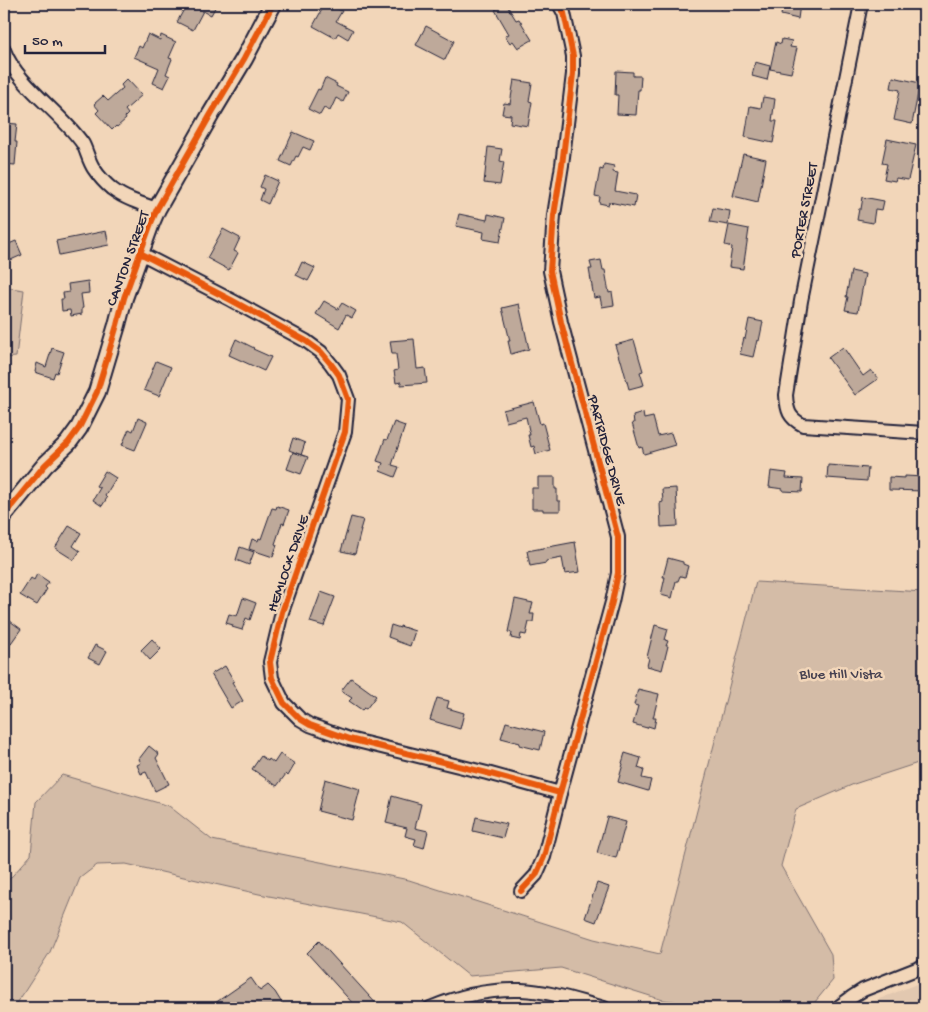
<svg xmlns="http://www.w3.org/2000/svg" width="928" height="1012" font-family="'Gochi Hand',sans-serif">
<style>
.built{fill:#e2c8b0}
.green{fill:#d4bca7;stroke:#7b6f71}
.building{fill:#bea99a;stroke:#22223b}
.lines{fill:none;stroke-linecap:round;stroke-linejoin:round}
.minor-casing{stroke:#22223b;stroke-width:16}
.secondary-casing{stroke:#22223b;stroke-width:20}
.minor{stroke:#f2d6b9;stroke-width:12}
.secondary{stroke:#f2d6b9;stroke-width:16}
.cycleway-casing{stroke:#f2d6b9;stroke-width:9}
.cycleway{stroke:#e8590c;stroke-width:6}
.labels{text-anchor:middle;stroke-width:5;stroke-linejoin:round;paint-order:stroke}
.street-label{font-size:15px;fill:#22223b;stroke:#f2d6b9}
.park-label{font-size:15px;fill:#464151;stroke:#f2d6b9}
</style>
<rect width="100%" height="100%" fill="#f2d6b9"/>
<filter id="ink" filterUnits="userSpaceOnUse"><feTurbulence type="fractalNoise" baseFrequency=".02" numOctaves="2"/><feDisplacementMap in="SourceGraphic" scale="10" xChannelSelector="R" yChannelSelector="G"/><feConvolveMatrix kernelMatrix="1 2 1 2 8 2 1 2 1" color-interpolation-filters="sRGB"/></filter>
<g filter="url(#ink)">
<path class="built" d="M924,981V1008H857Z"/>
<g class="green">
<path d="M4,287L24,290L16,357L4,358Z"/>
<path d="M756,582L924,592V761L854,784L796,809L781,866L831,954L833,980L810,1008H733L663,1000L561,968L469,976L402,922L259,894L126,864L97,865L80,878L50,952L14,1008H4V885L31,855L36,802L62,775L169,806L212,840L409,880L594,939L660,954Z"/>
</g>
<g class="building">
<path d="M187,4H217L211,15L203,11L193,30L177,22Z"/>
<path d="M325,4H338L336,8L342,11L336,21L353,30L348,39L338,33L335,38L313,26Z"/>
<path d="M506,4L516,20L519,19L532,40L518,48L513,41L510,43L505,36L509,34L495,10Z"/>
<path d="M783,4H800L798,19L781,15Z"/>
<path d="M426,26L454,41L445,60L416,45Z"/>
<path d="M148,34L160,40L161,35L176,42L169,58L172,59L166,74L170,76L164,88L153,83L159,68L134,57L139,46L142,48Z"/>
<path d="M782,39L792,41L790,47L797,48L791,73L770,69L776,42L781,44Z"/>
<path d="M755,62L770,66L767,80L752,76Z"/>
<path d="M616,71L633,72V76H641L640,90H638L636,115L617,114L618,95H615Z"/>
<path d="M893,77L920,83L912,124L894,120L900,90L891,88Z"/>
<path d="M325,78L337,84L336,86L348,92L343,102L336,98L330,111L324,108L320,115L308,109L318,89L320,90Z"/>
<path d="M127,79L142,95L125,110L128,114L125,117L126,119L117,127L116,126L112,130L96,113L99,110L94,104L103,96L108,101L123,88L121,85Z"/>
<path d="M514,80L532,83L529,101L532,102L528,126L510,123L511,115L502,114L504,103L510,104Z"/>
<path d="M763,97L775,99L772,121H777L773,143L745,137L750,106L761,108Z"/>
<path d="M4,123L17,124L15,142H17L15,165L4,164Z"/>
<path d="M293,132L314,141L310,150L303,147L298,157L296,156L291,166L280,161Z"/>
<path d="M887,139L916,145L908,180L896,178L895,181L884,179L887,164L882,163Z"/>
<path d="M488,147L502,149L500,161L504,162L500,185L484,183Z"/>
<path d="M743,154L766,159L758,202L733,196Z"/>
<path d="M604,164L614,166L613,172L618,173L615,191L636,195L634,207L609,202L608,205L599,203L600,197L595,196L600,169L603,170Z"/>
<path d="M265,175L278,181L268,204L260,200L264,189L260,187Z"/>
<path d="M863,197L884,201L882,210L875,209L873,223L857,220L859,209H861Z"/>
<path d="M713,208L730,211L728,225L710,222Z"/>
<path d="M459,214L487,220L488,214L505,218L500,242L483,239L484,232L456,226Z"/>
<path d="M729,225L749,229L743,269L729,267L732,247L725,245Z"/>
<path d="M223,229L240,238L234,251L238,253L229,270L207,258Z"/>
<path d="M106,231L109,245L59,255L56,241Z"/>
<path d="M16,241L22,255L4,263V246Z"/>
<path d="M601,260L603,270H605L609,293L612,292L614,305L602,307L600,297L594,298L589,269H592L590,262Z"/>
<path d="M302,262L315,268L308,281L296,275Z"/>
<path d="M851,271L865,274L858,312L845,310L848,297H846Z"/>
<path d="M88,281L89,293L81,294L83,308H82V314L71,316L70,310L62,311L61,299H64L63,293L69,292L68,284Z"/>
<path d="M324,301L338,309L342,303L356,311L352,318L346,315L339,328L316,314Z"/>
<path d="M519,304L529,349L511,354L508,341H510L502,308Z"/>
<path d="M749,319L763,322L759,341L757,340L753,357L740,354L744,338L745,339Z"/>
<path d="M236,339L254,348L253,349L271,357L264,371L229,355Z"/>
<path d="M414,339L417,369L425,368L427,383L401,385V382L396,383L394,371L398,370L396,354H392L390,341Z"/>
<path d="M634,340L643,371L640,372L644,385L629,389L621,360L620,361L615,345Z"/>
<path d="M843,347L863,376L871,370L878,379L855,395L828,358Z"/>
<path d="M52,348L64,352L57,373L55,372L53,378L35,372L37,363L46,367Z"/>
<path d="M156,361L171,367L159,396L144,390Z"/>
<path d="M534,402L540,424L543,423L550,450L536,454L534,446L531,447L528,435H530L526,417L506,422L503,410Z"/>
<path d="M643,413L644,419L653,417L658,436L671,433L675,445L644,454L642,447L639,448L632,423H634L633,416Z"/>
<path d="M138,418L147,422L135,450L122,445L129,429L133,431Z"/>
<path d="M394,422L405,426L392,465L399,467L395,477L380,471L383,463L377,461L385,439L387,440Z"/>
<path d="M293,438L305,443L301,455L289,450Z"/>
<path d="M293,452L308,457L301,474L287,469Z"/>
<path d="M828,465L868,468L867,481L827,478Z"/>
<path d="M105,471L116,478L105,496L107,498L102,506L93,500L100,488L96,486Z"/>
<path d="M771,471L787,473L786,478L803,479L802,492L783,491V489L769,487Z"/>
<path d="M905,476L924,477V491L889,490V477L905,478Z"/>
<path d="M538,477H555V489H557V501H560V511H543V509H532V488H538Z"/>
<path d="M676,488L678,526L661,527L660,503L663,502L662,489Z"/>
<path d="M277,506L289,510L284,524L282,523L275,544L277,545L273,557L249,549L252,539L258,541L259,538L261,539L272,508L276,509Z"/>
<path d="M351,517L363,520L360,530H361L355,554L341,551Z"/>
<path d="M69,526L81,533L73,546L80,551L74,560L55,548Z"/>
<path d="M575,542L580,572L565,574L562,558L546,561V563L530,566L527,551Z"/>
<path d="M240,547L254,552L249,565L236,560Z"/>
<path d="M668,558L683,562V564L688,566L685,577L680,576L678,581H676L672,598L661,595L665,577H663Z"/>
<path d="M37,574L49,582L45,587L47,589L37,605L20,595L31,578L34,580Z"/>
<path d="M321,592L335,597L324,626L310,622Z"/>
<path d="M243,598L256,603L250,620L246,618L242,630L232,627L233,625L226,623L229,614L237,616Z"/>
<path d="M515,599L533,603L530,614H534L533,622H529L526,635L521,634L520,640L511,638L512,633L508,632Z"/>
<path d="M10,621L21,629L4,653V630Z"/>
<path d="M391,625L400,628V626L415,631L410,646L396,641V640L388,637Z"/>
<path d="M655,625L668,629L665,640L668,641L666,646H668L662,670L647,666L649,658L647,657Z"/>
<path d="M152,639L161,649L150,660L141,650Z"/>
<path d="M95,645L107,651L100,664L88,658Z"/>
<path d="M225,666L234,681L232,682L243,701L231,708L211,674Z"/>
<path d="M351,678L376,696L366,709L364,708L362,710L349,701L352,698L341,691Z"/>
<path d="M638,689L659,694L653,718H656L654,728L648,726L647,728L633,724L638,706L634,705Z"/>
<path d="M437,698L449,701L447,708L464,713L460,729L430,720Z"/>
<path d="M506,722L544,732L540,750L519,745L520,743L501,738Z"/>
<path d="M149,746L159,754L156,758L169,784L155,791L146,772L141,774L137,765L141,763L139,759Z"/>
<path d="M625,753L641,758L638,768L644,770L642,778L651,780L648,791L618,782L623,764L622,763Z"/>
<path d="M280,754L295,764L288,776L286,774L277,786L252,769L261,756L268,761L269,759L274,763Z"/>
<path d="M325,779L360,789L352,820L318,811Z"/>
<path d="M392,796L421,804L415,828L428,831L424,848L414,845L416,839L405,836L407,828L386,823Z"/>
<path d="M476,817L507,824L503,838L473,831Z"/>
<path d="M607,817L626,822L616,858L597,853Z"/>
<path d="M597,883L609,887L596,922L585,918Z"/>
<path d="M319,941L380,1008H357L307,953Z"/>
<path d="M251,978L260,991L268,985L275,992L280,1000L284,1008H208Z"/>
</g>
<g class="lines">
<defs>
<g id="minor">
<path d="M861,4L801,301L786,395C787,411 789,418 803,425L924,433"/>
<path d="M4,50C17,85 61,112 83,144C87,152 89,162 94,169C98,175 106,184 112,189C125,199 142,204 157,209"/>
<path d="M140,253L231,300L306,341L321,352L331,364L339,375L348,399L345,432L282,612L270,662L272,678L284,703L300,719L310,725L349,739L487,773L560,793"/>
<path d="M521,891L536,875L544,857L560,793L612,602L618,573V537L561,322L550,271L554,215L562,165L573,74V56L564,13L559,4"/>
<path d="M430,1008C458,996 490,989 521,990C549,991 577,1001 604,1008"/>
<path d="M837,1008L852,997L863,990L924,966"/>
</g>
<path id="secondary" d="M4,515L45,465L68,443L79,428L97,392L117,325L124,298L151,223L157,209L211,114L244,59L273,4"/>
</defs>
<use href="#minor" class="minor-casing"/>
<use href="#secondary" class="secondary-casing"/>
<use href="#minor" class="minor"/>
<use href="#secondary" class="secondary"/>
<defs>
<g id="cycleway">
<path d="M140,253L231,300L306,341L321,352L331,364L339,375L348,399L345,432L282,612L270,662L272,678L284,703L300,719L310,725L349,739L487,773L560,793"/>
<path d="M4,515L45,465L68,443L79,428L97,392L117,325L124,298L151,223L157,209L211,114L244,59L273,4"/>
<path d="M521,891L536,875L544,857L560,793L612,602L618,573V537L561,322L550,271L554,215L562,165L573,74V56L564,13L559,4"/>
</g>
</defs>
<use href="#cycleway" class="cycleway-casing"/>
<use href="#cycleway" class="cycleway"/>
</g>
</g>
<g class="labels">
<g class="street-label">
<text transform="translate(803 210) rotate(-79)" y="5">PORTER STREET</text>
<text transform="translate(127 258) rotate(-70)" y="5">CANTON STREET</text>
<text transform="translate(608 450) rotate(75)" y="5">PARTRIDGE DRIVE</text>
<text transform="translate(287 563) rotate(-71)" y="5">HEMLOCK DRIVE</text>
</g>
<g class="park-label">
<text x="841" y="678">Blue Hill Vista</text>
</g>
</g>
<rect width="928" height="1012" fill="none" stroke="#f2d6b9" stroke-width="20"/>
<rect x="10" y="10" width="908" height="992" fill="none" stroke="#22223b" stroke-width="2" filter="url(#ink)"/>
<path d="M25 45v8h80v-8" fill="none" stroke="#22223b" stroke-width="2.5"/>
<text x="32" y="45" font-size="15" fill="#22223b" stroke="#f2d6b9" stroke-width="4" paint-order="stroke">50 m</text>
</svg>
